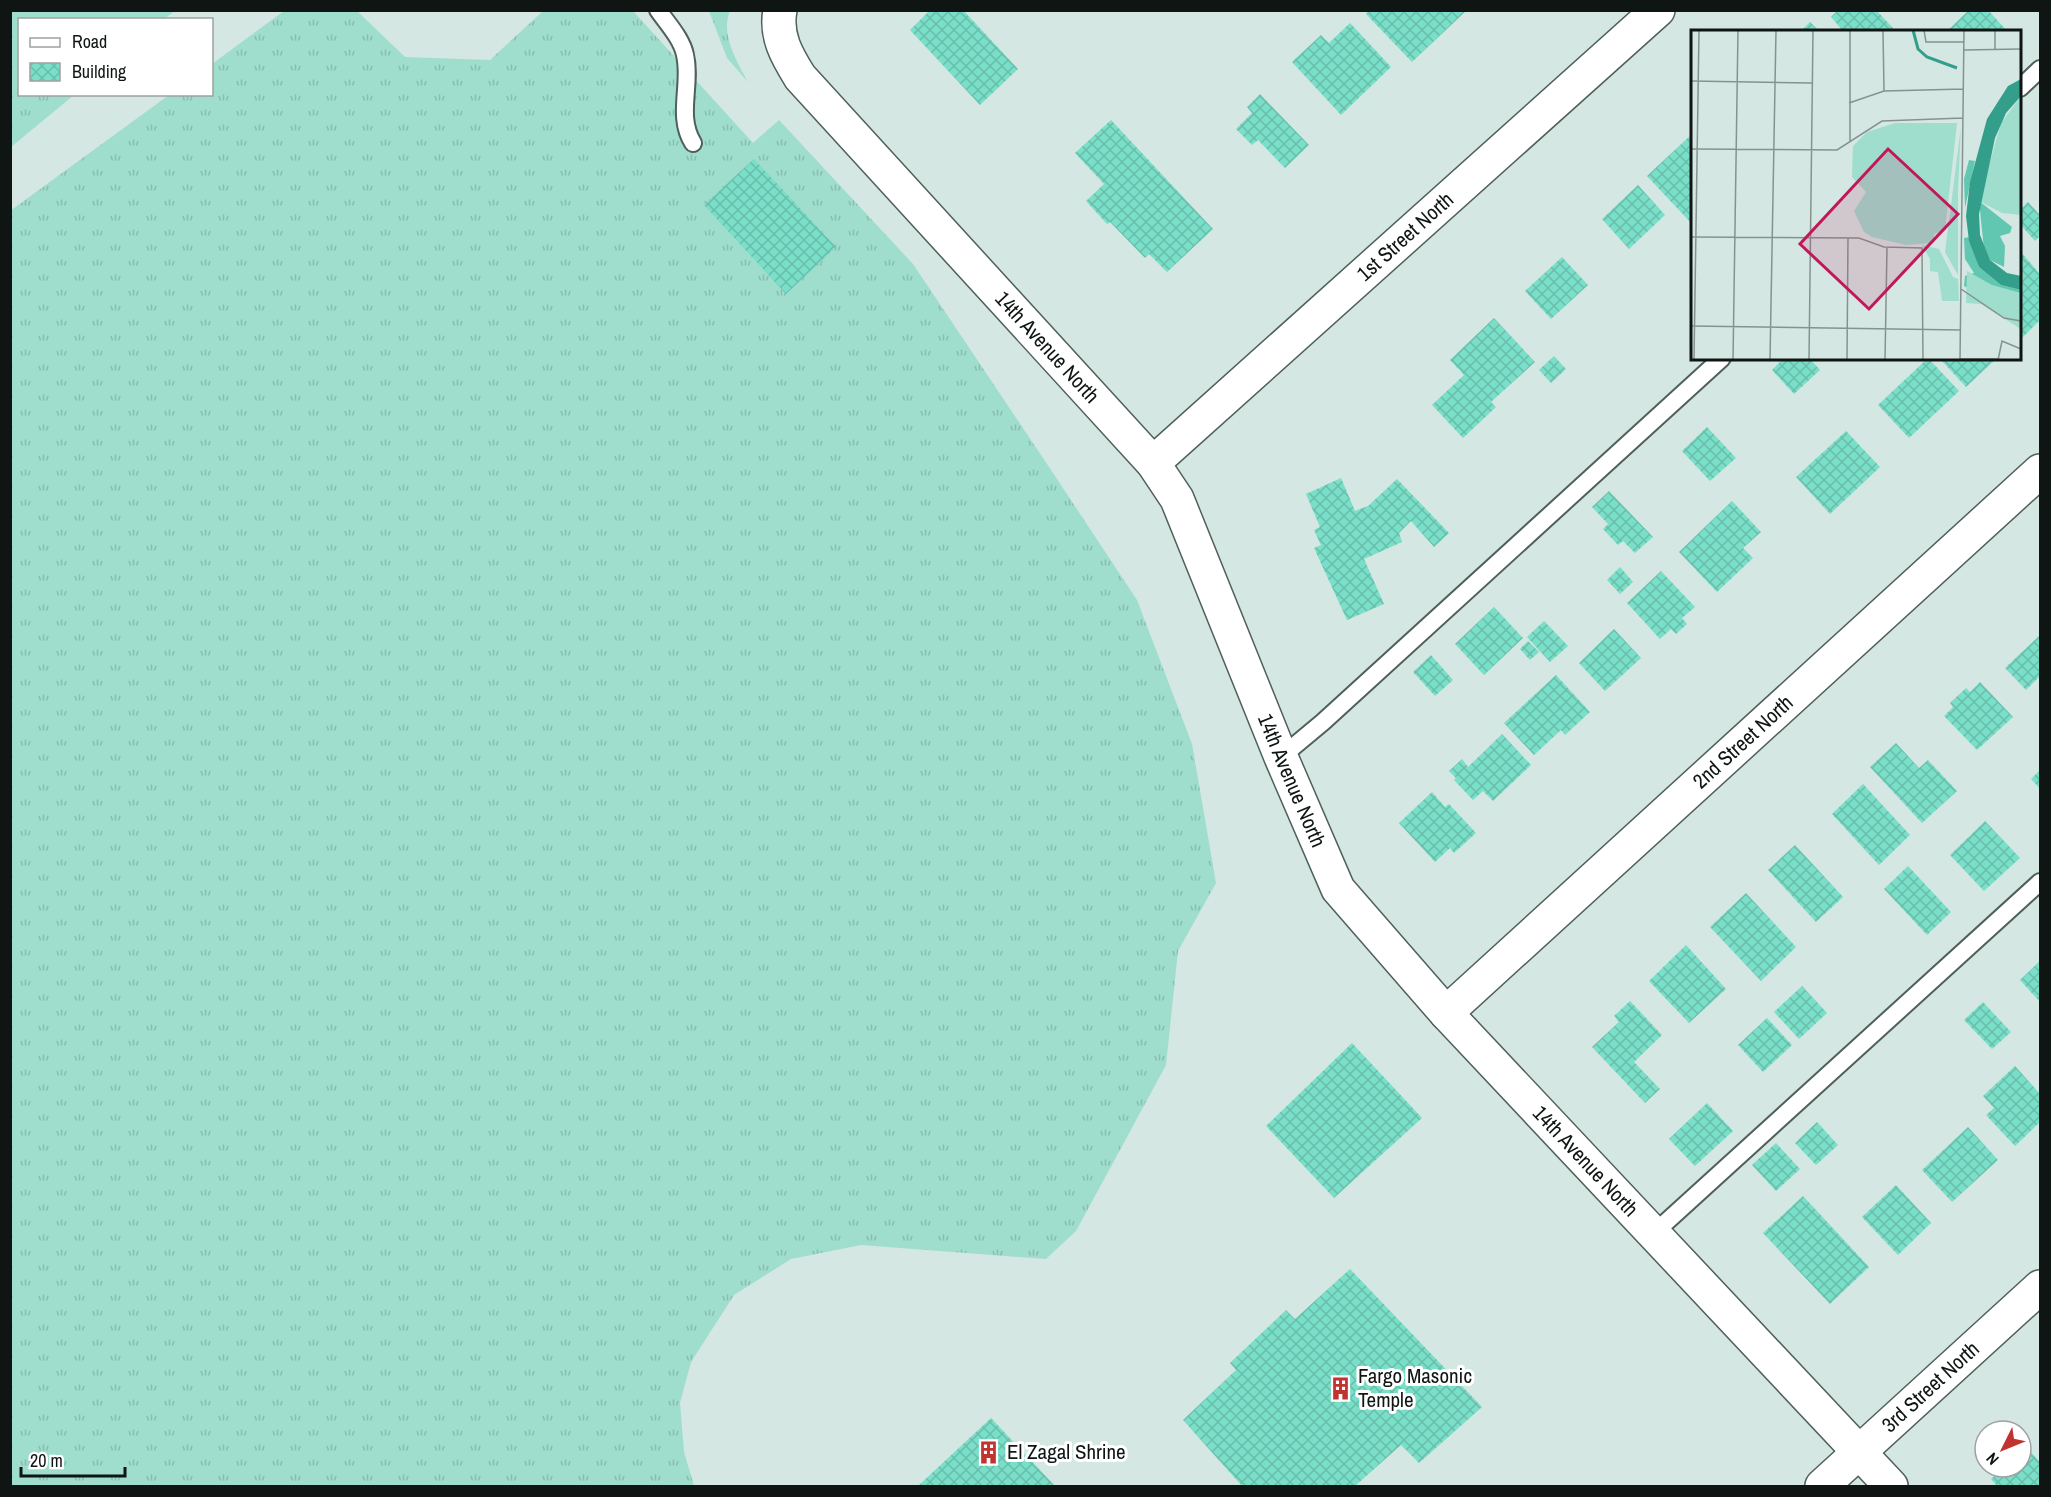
<svg xmlns="http://www.w3.org/2000/svg" width="2051" height="1497" font-family="'Archivo Narrow',sans-serif">
<style>
.grass{fill:url(#grass-tufts)}
.building{fill:url(#building-cross-hatch)}
.lines{fill:none;stroke-linecap:round;stroke-linejoin:round}
.lane-casing{stroke:#4f605b;stroke-width:20}
.street-casing{stroke:#4f605b;stroke-width:36}
.lane{stroke:#fff;stroke-width:16}
.street{stroke:#fff;stroke-width:33}
.labels{text-anchor:middle;stroke-width:6;stroke-linejoin:round;paint-order:stroke}
.street-label{font-size:21px;fill:#0e1513;stroke:#fff}
.poi-label{font-size:21px;fill:#0e1513;stroke:#fff;text-anchor:start}
.inset-river{fill:none;stroke:#339e89;stroke-width:3}
.inset-road{fill:none;stroke:#85938f;stroke-width:1.5}
.view{fill:#c2185b;fill-opacity:0.15;stroke:#c2185b;stroke-width:3}
.inset-edge{fill:none;stroke:#0e1513;stroke-width:3}
</style>
<defs>
<pattern id="grass-tufts" width="24" height="20" patternUnits="userSpaceOnUse" patternTransform="scale(1.5)"><rect width="24" height="20" fill="#9fddcd"/><path d="M3 7l-1-3M5 7V3M7 7l1-3M15 17l-1-3M17 17v-4M19 17l1-3" fill="none" stroke="#88bdaf"/></pattern>
<pattern id="building-cross-hatch" width="8" height="8" patternUnits="userSpaceOnUse" patternTransform="scale(1.5)"><rect width="8" height="8" fill="#7adfc8"/><path d="M0 0l8 8M0 8l8-8" fill="none" stroke="#68beab"/></pattern>
</defs>
<rect width="100%" height="100%" fill="#d4e7e2"/>
<g class="grass">
<path d="M11,10H175V11L164,19L20,20V94L74,95L11,147Z"/>
<path d="M284,11H357L405,57L490,60L543,11H633L753,143L779,120L913,264L1049,467L1137,600L1192,744L1216,883L1178,951L1166,1065L1076,1231L1046,1259L861,1245L791,1259L734,1295L691,1362L680,1403L684,1452L694,1486H11L10,211L169,95L212,94V64Z"/>
<path d="M709,11H730C720,33 737,62 748,82L727,58Z"/>
</g>
<g class="building">
<path d="M930,10H963L1018,69L980,105L910,30Z"/>
<path d="M1370,10H1467L1412,62L1366,14Z"/>
<path d="M1838,10H1876L1893,28L1889,32H1844L1831,17Z"/>
<path d="M1969,10H1988L2008,32H1946Z"/>
<path d="M1810,22L1820,32H1800Z"/>
<path d="M1350,23L1391,67L1341,115L1292,62L1321,35L1329,43Z"/>
<path d="M1260,94L1309,145L1285,168L1258,140L1252,145L1236,129L1252,113L1247,107Z"/>
<path d="M1111,120L1213,229L1167,272L1149,254L1145,258L1110,222L1107,224L1086,201L1104,184L1075,153Z"/>
<path d="M1692,134V224L1647,176Z"/>
<path d="M754,159L836,247L786,294L704,205Z"/>
<path d="M1638,185L1665,215L1629,249L1602,219Z"/>
<path d="M2028,202L2040,215V236L2035,241L2020,224V210Z"/>
<path d="M2020,251L2040,274V320L2020,340Z"/>
<path d="M1562,257L1588,285L1551,319L1525,291Z"/>
<path d="M1494,318L1535,362L1491,402L1496,407L1463,438L1432,405L1464,375L1450,360Z"/>
<path d="M1554,356L1566,369L1551,383L1539,370Z"/>
<path d="M1784,358H1809L1820,370L1794,394L1772,370Z"/>
<path d="M1928,358L1959,391L1909,438L1878,405Z"/>
<path d="M1945,358H1997L1966,387L1942,361Z"/>
<path d="M1707,427L1736,458L1710,481L1682,451Z"/>
<path d="M1846,431L1880,467L1830,514L1796,477Z"/>
<path d="M1341,478L1355,511L1368,506L1397,479L1449,533L1434,547L1411,521L1399,533L1402,542L1364,559L1384,604L1347,620L1314,548L1321,545L1314,530L1320,527L1306,494Z"/>
<path d="M1609,491L1653,537L1635,553L1623,541L1618,545L1603,529L1608,524L1592,507Z"/>
<path d="M1732,501L1761,532L1743,548L1753,558L1717,592L1679,552Z"/>
<path d="M1620,567L1633,582L1620,594L1607,580Z"/>
<path d="M1661,571L1695,607L1682,618L1687,624L1676,634L1671,629L1660,639L1627,603Z"/>
<path d="M1494,607L1523,638L1484,675L1455,644Z"/>
<path d="M1544,621L1568,646L1550,662L1527,637Z"/>
<path d="M1614,629L1641,658L1605,691L1579,663Z"/>
<path d="M2040,635V676L2026,690L2005,668Z"/>
<path d="M1528,641L1539,652L1530,660L1520,649Z"/>
<path d="M1431,655L1453,680L1435,696L1413,672Z"/>
<path d="M1556,675L1590,712L1565,735L1561,730L1534,755L1504,723Z"/>
<path d="M1980,682L2013,717L1977,750L1944,716L1953,707L1950,703L1966,688L1970,692Z"/>
<path d="M1502,734L1531,765L1493,801L1483,791L1473,800L1454,780L1456,778L1449,771L1462,759L1468,767Z"/>
<path d="M1896,743L1919,768L1928,760L1957,791L1922,823L1870,767Z"/>
<path d="M2040,770V789L2031,779Z"/>
<path d="M1863,784L1910,835L1879,865L1832,814Z"/>
<path d="M1432,792L1445,807L1449,804L1476,833L1454,853L1450,848L1435,862L1399,823Z"/>
<path d="M1985,821L2020,858L1984,891L1950,855Z"/>
<path d="M1795,845L1843,897L1816,922L1768,870Z"/>
<path d="M1908,866L1951,912L1927,935L1884,889Z"/>
<path d="M1746,893L1796,947L1761,981L1710,927Z"/>
<path d="M1686,945L1726,989L1689,1023L1649,981Z"/>
<path d="M2040,961V1002L2020,980Z"/>
<path d="M1802,986L1827,1013L1799,1039L1774,1012Z"/>
<path d="M1630,1001L1662,1035L1634,1062L1660,1089L1645,1103L1592,1047L1619,1022L1614,1016Z"/>
<path d="M1983,1002L2011,1032L1992,1049L1964,1020Z"/>
<path d="M1767,1018L1792,1045L1763,1072L1738,1045Z"/>
<path d="M1352,1043L1422,1118L1334,1198L1266,1126Z"/>
<path d="M2015,1066L2040,1094V1122L2015,1146L1986,1115L1994,1108L1983,1096Z"/>
<path d="M1707,1103L1733,1131L1695,1166L1669,1139Z"/>
<path d="M1817,1122L1838,1145L1816,1165L1795,1143Z"/>
<path d="M1968,1127L1998,1160L1952,1202L1922,1170Z"/>
<path d="M1776,1143L1800,1169L1776,1191L1752,1165Z"/>
<path d="M1896,1185L1931,1223L1898,1255L1862,1217Z"/>
<path d="M1803,1196L1869,1267L1830,1304L1763,1233Z"/>
<path d="M1350,1269L1482,1407L1419,1463L1401,1445L1355,1486H1242L1183,1420L1236,1370L1230,1363L1286,1310L1295,1319Z"/>
<path d="M991,1418L1055,1486H918Z"/>
<path d="M2025,1446L2040,1462V1486H1997L1991,1479L2004,1467H2021V1450Z"/>
</g>
<g class="lines">
<defs>
<g id="lane">
<path d="M658,10C667,23 682,39 685,55C692,84 676,116 693,143"/>
<path d="M2020,88L2040,69"/>
<path d="M1281,757L1323,722L1722,358"/>
<path d="M1653,1234L2040,882"/>
</g>
<g id="street">
<path id="s1" d="M780,10C775,36 787,56 800,77L1153,463L1177,499L1281,757L1338,889L1446,1013L1891,1486"/>
<path id="s2" d="M1153,463L1658,10"/>
<path id="s3" d="M1446,1013L2040,471"/>
<path id="s4" d="M1822,1486L2040,1287"/>
</g>
</defs>
<use href="#lane" class="lane-casing"/>
<use href="#street" class="street-casing"/>
<use href="#lane" class="lane"/>
<use href="#street" class="street"/>
</g>
<defs>
<symbol id="building-bare" viewBox="-9 -9 18 18"><path d="M-4-6H4V6H1V3H-1V6H-4ZM-2.5-4.3h1.7v1.8h-1.7ZM.8-4.3h1.7v1.8H.8ZM-2.5-1h1.7V.8h-1.7ZM.8-1h1.7V.8H.8Z" fill="#c1332f" stroke="#fff" stroke-width="2.5" paint-order="stroke"/></symbol>
</defs>
<g fill-rule="evenodd">
<use href="#building-bare" x="1324" y="1372" width="33" height="33"/>
<use href="#building-bare" x="972" y="1436" width="33" height="33"/>
</g>
<g class="labels">
<g class="street-label">
<text dy="7" stroke="none"><textPath href="#s2" startOffset="339">1st Street North</textPath></text>
<text dy="7" stroke="none"><textPath href="#s1" startOffset="438">14th Avenue North</textPath></text>
<text dy="7" stroke="none"><textPath href="#s3" startOffset="402">2nd Street North</textPath></text>
<text dy="7" stroke="none"><textPath href="#s1" startOffset="942">14th Avenue North</textPath></text>
<text dy="7" stroke="none"><textPath href="#s1" startOffset="1428">14th Avenue North</textPath></text>
<text dy="7" stroke="none"><textPath href="#s4" startOffset="147">3rd Street North</textPath></text>
</g>
<g class="poi-label">
<text x="1358" y="1383">Fargo Masonic<tspan x="1358" dy="24">Temple</tspan></text>
<text x="1007" y="1459">El Zagal Shrine</text>
</g>
</g>
<g transform="translate(1691 30)">
<rect width="330" height="330" fill="#d4e7e2"/>
<path d="M330,66V185L311,183L288,171L310,93ZM204,93H266L254,200L243,204V213L215,215L181,207L173,202L163,181L175,162L161,147L162,116L176,102ZM270,97L267,160V245L254,222ZM231,215L248,219L262,247L267,249L268,271H251L247,242L239,241V229Z" fill="#9fddcd"/>
<path d="M278,130L284,131L274,178L273,149ZM288,171L321,197L319,203L309,206L314,216L313,237L299,230L293,219ZM278,207L288,237L310,255L330,260V287L273,256L274,246L283,243L274,229L273,208Z" fill="#61c7b0"/>
<path d="M276,241L301,255L330,263V299L290,274L275,273Z" fill="#9fddcd"/>
<path d="M330,49V66L315,83L304,108L288,184L289,205L299,230L316,243L330,246V260L310,255L288,237L278,211L275,186L279,152L296,89L317,56Z" fill="#339e89"/>
<path class="inset-river" d="M222,0L227,19L236,27L266,38"/>
<path class="inset-road" d="M159,0V111M192,0L193,61M233,0L235,12H273M273,20L330,19M304,20V0M0,51L121,53M158,73L193,61L273,59M0,119L146,120L191,91L272,88M0,207L168,208L193,217L231,218L232,330M270,259L313,288L330,291M0,296L270,300M269,329H307M3,330L8,0M42,330L47,0M79,330L85,0M118,330L122,0M156,330L157,208M194,330L196,217M269,330L273,0M307,330L311,311L330,319"/>
<path class="view" d="M197,119L267,184L178,279L109,214Z"/>
<rect width="330" height="330" class="inset-edge"/>
</g>
<rect width="2051" height="1497" fill="none" stroke="#0e1513" stroke-width="24"/>
<rect x="18" y="18" width="195" height="78" fill="#ffffff" stroke="#9fa1a1" stroke-width="1.5"/>
<rect x="30" y="38" width="30" height="9" fill="#ffffff" stroke="#9fa1a1" stroke-width="1.5"/>
<text x="72" y="48" font-size="18" fill="#0e1513">Road</text>
<rect x="30" y="63" width="30" height="18" fill="url(#building-cross-hatch)" stroke="#9fa1a1" stroke-width="1.5"/>
<text x="72" y="78" font-size="18" fill="#0e1513">Building</text>
<g transform="translate(2003 1449) rotate(227)"><circle r="28" fill="#ffffff" stroke="#9fa1a1" stroke-width="1.5"/>
<path d="M0-4.5L10 22L0 15L-10 22Z" fill="#c1332f"/>
<text y="-9" font-size="16" font-weight="bold" text-anchor="middle" fill="#0e1513">N</text>
</g>
<path d="M21 1467v9h104v-9" fill="none" stroke="#0e1513" stroke-width="3"/>
<text x="30" y="1467" font-size="18" fill="#0e1513" stroke="#ffffff" stroke-width="4.5" paint-order="stroke">20 m</text>
</svg>
